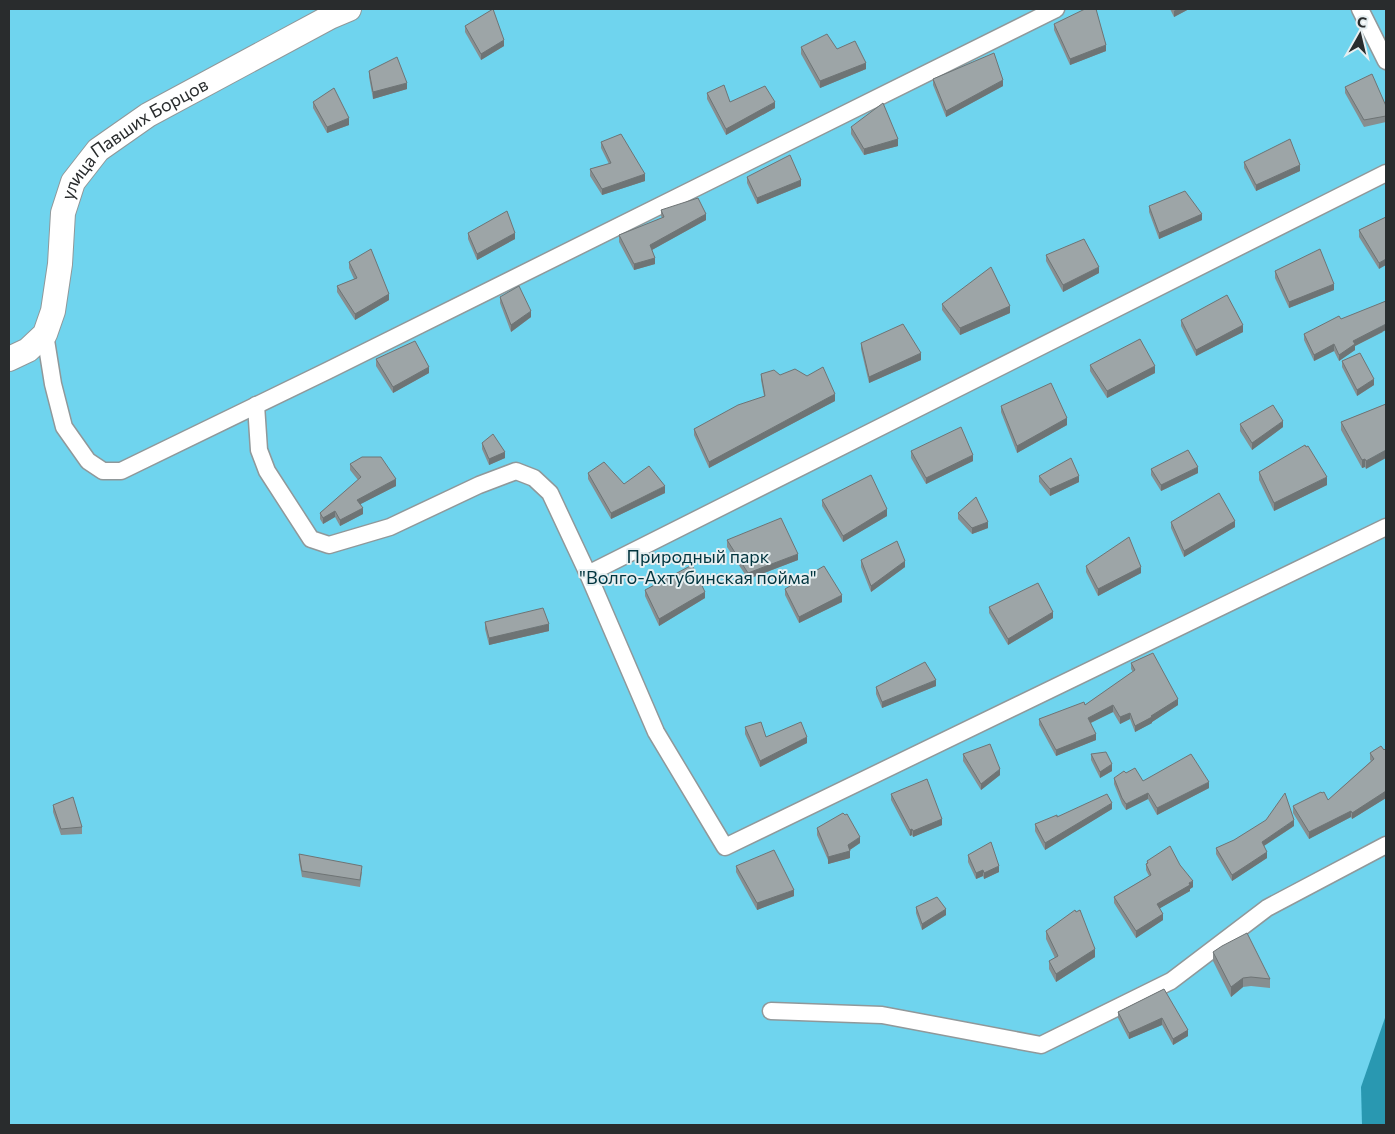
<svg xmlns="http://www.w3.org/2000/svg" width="1395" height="1134" font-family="Commissioner,sans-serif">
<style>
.green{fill:#6fd4ee}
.water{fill:#2998b1}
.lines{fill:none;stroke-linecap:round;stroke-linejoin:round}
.street-casing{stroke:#90989a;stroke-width:19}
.secondary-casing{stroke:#90989a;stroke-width:26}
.street{stroke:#fff;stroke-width:16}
.secondary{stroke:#fff;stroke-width:24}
.wall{fill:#878e90}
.shaded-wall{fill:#6e7475}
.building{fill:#9da5a7;stroke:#6e7475}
.labels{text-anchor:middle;stroke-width:4;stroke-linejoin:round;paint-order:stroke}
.street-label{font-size:18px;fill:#292c2d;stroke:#e7eff1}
.park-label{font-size:18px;fill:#01343e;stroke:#e7eff1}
</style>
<rect width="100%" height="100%" fill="#d9e1e4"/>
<rect class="green" x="9" y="9" width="1377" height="1116"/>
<path class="water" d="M1386,1015V1125H1362L1361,1087Z"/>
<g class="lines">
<defs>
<g id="street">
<path d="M1360,9L1386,61"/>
<path d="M45,334L53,384L64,427L88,461L103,471H121L327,371L1056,9"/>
<path d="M256,405L259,450L267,471L311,539L329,545L390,527L479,485L516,471L534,478L550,493L588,574L656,732L725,847L1386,527"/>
<path d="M588,574L1386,173"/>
<path d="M771,1011L882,1015L1041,1045L1171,981L1267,908L1386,845"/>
</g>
<g id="secondary">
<path id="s1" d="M9,359L28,350L45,334L53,311L60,264L63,213L73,182L98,150L148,115L330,17L349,9"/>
</g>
</defs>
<use href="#street" class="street-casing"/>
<use href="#secondary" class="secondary-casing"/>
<use href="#street" class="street"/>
<use href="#secondary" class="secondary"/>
</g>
<g class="wall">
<path d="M1170,9H1189L1174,17Z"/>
<path d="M1054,24L1106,51L1070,65L1054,30Z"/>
<path d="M465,26L504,46L481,60L465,32Z"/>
<path d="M801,47L837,49L866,69L820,88L801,54Z"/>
<path d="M369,71L407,89L373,99L369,77Z"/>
<path d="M933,79L1003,86L946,117L933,85Z"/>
<path d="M1345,87L1386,106V122L1364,127L1345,93Z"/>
<path d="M707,93L730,102L775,108L726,135L707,99Z"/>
<path d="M313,102L349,125L327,133L313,108Z"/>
<path d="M851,127L898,146L864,155L851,134Z"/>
<path d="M601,142L645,181L602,195L590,176V169L609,164L601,148Z"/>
<path d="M1244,162L1300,171L1256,191L1244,168Z"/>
<path d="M747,177L801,186L757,204L747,183Z"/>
<path d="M1149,206L1202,220L1159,239L1149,212Z"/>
<path d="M661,210L706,220L652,250L655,264L634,270L619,242V235L662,218L661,216Z"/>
<path d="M1386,217L1379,269L1359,237V230Z"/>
<path d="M468,233L515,239L477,260L468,239Z"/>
<path d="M1046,255L1099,273L1063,292L1046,261Z"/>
<path d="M349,262L389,300L355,320L337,292V286L354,279L349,268Z"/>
<path d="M1275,271L1334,290L1289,308L1275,278Z"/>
<path d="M500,297L531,317L511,332L500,303Z"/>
<path d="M942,304L1010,313L960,335L942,310Z"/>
<path d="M1341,319L1383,332L1355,346V350L1339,361L1334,351L1314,361L1304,340V334Z"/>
<path d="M1181,320L1243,332L1196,356L1181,326Z"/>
<path d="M861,343L921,360L869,383L861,349Z"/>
<path d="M376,359L429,373L393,393L376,366Z"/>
<path d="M1342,361L1374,385L1357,396L1342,367Z"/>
<path d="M1090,365L1155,373L1107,398L1090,371Z"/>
<path d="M761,374L780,375L835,401L709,468L694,435V429L764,396L761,380Z"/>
<path d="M1386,404L1366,469L1365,467L1362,468L1341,430V422Z"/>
<path d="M1001,406L1067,425L1017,453L1001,412Z"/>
<path d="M1240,424L1283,427L1252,450L1240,431Z"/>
<path d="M482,443L505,458L489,465L482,449Z"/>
<path d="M911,451L973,461L926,484L911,458Z"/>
<path d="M350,464L396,486L360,504L363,514L340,526L335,517L323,524L320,519V513L358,480L350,470Z"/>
<path d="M1151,469L1198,473L1161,491L1151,475Z"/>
<path d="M1259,472L1327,485L1274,511L1259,480Z"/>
<path d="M588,473L624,484L665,493L611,519L588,479Z"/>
<path d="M1039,476L1079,482L1050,496L1039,482Z"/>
<path d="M822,500L887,516L843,542L822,506Z"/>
<path d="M958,513L988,528L972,534L958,519Z"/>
<path d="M1171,522L1235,527L1184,557L1171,528Z"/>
<path d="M727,540L798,560L748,579L727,547Z"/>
<path d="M861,560L905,567L871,592L861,567Z"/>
<path d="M1086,566L1141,573L1098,596L1086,572Z"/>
<path d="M785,589L842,602L799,623L785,595Z"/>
<path d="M645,590L705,598L659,626L645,596Z"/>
<path d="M989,607L1053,618L1008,645L989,613Z"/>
<path d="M485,622L549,631L489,645L485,629Z"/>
<path d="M1131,663L1178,705L1152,722V723L1135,732L1130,719L1120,724L1113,712L1091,723L1096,740L1056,756L1039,725V719L1085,705L1133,672L1131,669Z"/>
<path d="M936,686L882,708L876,694V687Z"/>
<path d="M745,727L766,737L807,743L760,767L745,734Z"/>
<path d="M1386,748V798L1352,819L1351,817L1309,839L1293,813V806L1328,800L1371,761L1370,760V753L1384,750Z"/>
<path d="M963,754L1000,775L981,790L963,761Z"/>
<path d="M1091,754L1112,771L1100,778L1091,760Z"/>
<path d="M1126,773L1143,781L1209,788L1157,815L1148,799L1126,810L1122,804L1114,784V778Z"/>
<path d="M891,794L942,825L913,837L912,835L910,836L891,800Z"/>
<path d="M53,805L82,827V834L61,835L53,812Z"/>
<path d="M1112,809L1045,850L1035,831V824L1057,817Z"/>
<path d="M1294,826L1264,846L1267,858L1232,881L1216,854V848Z"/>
<path d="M817,828L860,843L850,850V858L828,864V860L817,835Z"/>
<path d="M299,854L362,872L360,887L302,877L299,860Z"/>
<path d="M968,855L999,872L984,879L983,876L976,879L968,862Z"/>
<path d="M1147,861L1180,865L1193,887L1190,889V891L1160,908L1163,920L1136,938L1114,903V897L1149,876L1146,870V864L1147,863Z"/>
<path d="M736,866L794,896L757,910L736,872Z"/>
<path d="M916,907L946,915L922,930L916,913Z"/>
<path d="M1046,931L1095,957L1056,982L1049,969V961L1055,958L1046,939Z"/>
<path d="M1213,952L1270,979V988L1251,986L1243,987L1231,997L1213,961Z"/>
<path d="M1164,989L1188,1036L1173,1045L1162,1025L1129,1039L1118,1018V1012Z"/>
</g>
<g class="shaded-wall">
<path d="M1177,9H1189L1174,17V11Z"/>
<path d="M504,40V46L481,60V54Z"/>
<path d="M1106,45V51L1070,65V59Z"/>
<path d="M866,63V69L820,88V81Z"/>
<path d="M1003,80V86L946,117V111Z"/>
<path d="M407,83V89L373,99V92Z"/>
<path d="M775,102V108L726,135V129Z"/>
<path d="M349,118V125L327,133V127Z"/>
<path d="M898,139V146L864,155V149Z"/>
<path d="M1300,165V171L1256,191V185Z"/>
<path d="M645,174V181L602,195V189Z"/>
<path d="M801,180V186L757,204V198Z"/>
<path d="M706,214V220L650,251V245Z"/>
<path d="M1202,214V220L1159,239V233Z"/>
<path d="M515,233V239L477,260V254Z"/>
<path d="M655,258V264L634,270V264Z"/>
<path d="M1386,259V265L1379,269V263Z"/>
<path d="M1099,267V273L1063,292V285Z"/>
<path d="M1334,284V290L1289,308V302Z"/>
<path d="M389,294V300L355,320V314Z"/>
<path d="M1010,306V313L960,335V328Z"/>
<path d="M531,311V317L511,332V325Z"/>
<path d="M1386,324V330L1355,346V350L1339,361V355L1353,341Z"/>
<path d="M1243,325V332L1196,356V350Z"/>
<path d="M1334,344V351L1314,361V355Z"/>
<path d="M921,353V360L869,383V377Z"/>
<path d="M1155,366V373L1107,398V391Z"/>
<path d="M429,367V373L393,393V387Z"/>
<path d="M1374,379V385L1357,396V390Z"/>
<path d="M835,394V401L709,468V462Z"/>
<path d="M1067,418V425L1017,453V446Z"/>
<path d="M1283,421V427L1252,450V443Z"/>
<path d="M1386,450V458L1366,469V461Z"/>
<path d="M505,452V458L489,465V459Z"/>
<path d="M973,455V461L926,484V478Z"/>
<path d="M1365,459V467L1362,468V460Z"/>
<path d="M1198,467V473L1161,491V485Z"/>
<path d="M1079,476V482L1050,496V489Z"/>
<path d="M1327,477V485L1274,511V503Z"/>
<path d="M396,479V486L357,506V500Z"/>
<path d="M665,486V493L611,519V513Z"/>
<path d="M363,508V514L340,526V520Z"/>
<path d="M887,509V516L843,542V536Z"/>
<path d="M335,511V517L323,524V518Z"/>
<path d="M1235,521V527L1184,557V551Z"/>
<path d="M988,522V528L972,534V528Z"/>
<path d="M798,554V560L748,579V573Z"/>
<path d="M905,561V567L871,592V586Z"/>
<path d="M1141,567V573L1098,596V589Z"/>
<path d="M705,592V598L659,626V619Z"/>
<path d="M842,595V602L799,623V617Z"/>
<path d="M1053,612V618L1008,645V639Z"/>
<path d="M549,624V631L489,645V638Z"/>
<path d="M936,680V686L882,708V702Z"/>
<path d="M1178,699V705L1152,722V723L1135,732V726Z"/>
<path d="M1113,705V712L1088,724V718Z"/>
<path d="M1130,713V719L1120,724V717Z"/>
<path d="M1096,734V740L1056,756V750Z"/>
<path d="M807,737V743L760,767V761Z"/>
<path d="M1112,764V771L1100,778V772Z"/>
<path d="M1000,769V775L981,790V784Z"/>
<path d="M1209,782V788L1157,815V808Z"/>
<path d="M1386,791V798L1352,819V813Z"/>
<path d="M1148,793V799L1126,810V804Z"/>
<path d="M1112,803V809L1045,850V843Z"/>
<path d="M1351,811V817L1309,839V832Z"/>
<path d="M942,819V825L913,837V831Z"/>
<path d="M1294,820V826L1262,847V842Z"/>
<path d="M912,829V835L910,836V830Z"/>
<path d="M860,837V843L848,851V845Z"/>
<path d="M850,851V858L828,864V857Z"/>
<path d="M1267,852V858L1232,881V875Z"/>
<path d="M999,866V872L984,879V873Z"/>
<path d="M983,870V876L976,879V873Z"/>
<path d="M1193,881V887L1190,889V891L1157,910V904Z"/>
<path d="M794,890V896L757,910V903Z"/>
<path d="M946,909V915L922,930V924Z"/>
<path d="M1163,914V920L1136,938V931Z"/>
<path d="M1095,949V957L1056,982V974Z"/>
<path d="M1243,978V987L1231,997V987Z"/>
<path d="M1162,1018V1025L1129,1039V1033Z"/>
<path d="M1188,1030V1036L1173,1045V1039Z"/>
</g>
<g class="building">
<path d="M493,9L504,40L481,54L465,26Z"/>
<path d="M1085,9H1096L1106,45L1070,59L1054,24Z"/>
<path d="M827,34L837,49L855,41L866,63L820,81L801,47Z"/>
<path d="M994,53L1003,80L946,111L933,79Z"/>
<path d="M397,57L407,83L373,92L369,71Z"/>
<path d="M1372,74L1386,106V116L1364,120L1345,87Z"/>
<path d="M724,85L730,102L765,86L775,102L726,129L707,93Z"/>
<path d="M334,88L349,118L327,127L313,102Z"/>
<path d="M883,103L898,139L864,149L851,127Z"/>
<path d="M621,134L645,174L602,189L590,169L611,163L601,142Z"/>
<path d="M1290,139L1300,165L1256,185L1244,162Z"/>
<path d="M790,155L801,180L757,198L747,177Z"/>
<path d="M1185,191L1202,214L1159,233L1149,206Z"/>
<path d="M698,198L706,214L650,245L655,258L634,264L619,235L664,217L661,210L664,209Z"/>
<path d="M507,211L515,233L477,254L468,233Z"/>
<path d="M1386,217V259L1379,263L1359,230Z"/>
<path d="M1084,239L1099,267L1063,285L1046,255Z"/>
<path d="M371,249L389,294L355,314L337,286L357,278L349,262Z"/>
<path d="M1320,249L1334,284L1289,302L1275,271Z"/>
<path d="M991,267L1010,306L960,328L942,304Z"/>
<path d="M519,286L531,311L511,325L500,297Z"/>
<path d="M1227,295L1243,325L1196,350L1181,320Z"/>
<path d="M1386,301V324L1353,341L1355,344L1339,355L1334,344L1314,355L1304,334L1339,316L1341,319Z"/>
<path d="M903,324L921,353L869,377L861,343Z"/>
<path d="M1140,339L1155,366L1107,391L1090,365Z"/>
<path d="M415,341L429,367L393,387L376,359Z"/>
<path d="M1360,353L1374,379L1357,390L1342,361Z"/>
<path d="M823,367L835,394L709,462L694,429L738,405L765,396L761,374L774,370L780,375L795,369L807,376Z"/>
<path d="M1051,383L1067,418L1017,446L1001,406Z"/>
<path d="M1386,404V450L1366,461L1365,459L1362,460L1341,422Z"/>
<path d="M1273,405L1283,421L1252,443L1240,424Z"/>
<path d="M961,427L973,455L926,478L911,451Z"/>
<path d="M493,434L505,452L489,459L482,443Z"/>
<path d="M1305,445L1306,447L1308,446L1327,477L1274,503L1259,472Z"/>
<path d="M1188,450L1198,467L1161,485L1151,469Z"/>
<path d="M362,457H381L396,479L357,500L363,508L340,520L335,511L323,518L320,513L361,477L350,464Z"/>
<path d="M1071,458L1079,476L1050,489L1039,476Z"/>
<path d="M604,462L624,484L649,466L665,486L611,513L588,473Z"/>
<path d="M871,475L887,509L843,536L822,500Z"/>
<path d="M1219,493L1235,521L1184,551L1171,522Z"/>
<path d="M976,497L988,522L972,528L958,513Z"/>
<path d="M781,518L798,554L748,573L727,540Z"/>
<path d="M1129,537L1141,567L1098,589L1086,566Z"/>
<path d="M897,541L905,561L871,586L861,560Z"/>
<path d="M692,565L705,592L659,619L645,590Z"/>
<path d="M824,566L842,595L799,617L785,589Z"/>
<path d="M1038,583L1053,612L1008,639L989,607Z"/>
<path d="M543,608L549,624L489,638L485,622Z"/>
<path d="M1153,653L1178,699L1151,716L1152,717L1135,726L1130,713L1120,717L1113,705L1088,718L1096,734L1056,750L1039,719L1084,702L1085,705L1135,670L1131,663Z"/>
<path d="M925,662L936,680L882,702L876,687Z"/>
<path d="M761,722L766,737L801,722L807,737L760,761L745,727Z"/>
<path d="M990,744L1000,769L981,784L963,754Z"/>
<path d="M1381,746L1384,750L1386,748V791L1352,813L1351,811L1309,832L1293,806L1321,792L1322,793L1324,792L1328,800L1374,759L1370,753Z"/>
<path d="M1106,752L1112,764L1100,772L1091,754Z"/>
<path d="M1191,754L1209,782L1157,808L1148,793L1126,804L1122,798L1114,778L1124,771L1126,773L1135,768L1143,781Z"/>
<path d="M927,779L942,819L913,831L912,829L910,830L891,794Z"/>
<path d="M1285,793L1294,820L1262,842L1267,852L1232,875L1216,848L1234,840L1266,820Z"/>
<path d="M1107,794L1112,803L1045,843L1035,824L1057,815V817Z"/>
<path d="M73,797L82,827L61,829L53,805Z"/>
<path d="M843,813L845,815L847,814L860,837L848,845L850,851L828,857V854L817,828Z"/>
<path d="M991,842L999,866L984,873L983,870L976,873L968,855Z"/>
<path d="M1170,846L1180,865L1193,881L1189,883L1190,885L1157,904L1163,914L1136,931L1114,897L1151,875L1146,864L1148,863L1147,861Z"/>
<path d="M774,850L794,890L757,903L736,866Z"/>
<path d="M299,854L362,866L360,880L302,871Z"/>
<path d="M937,897L946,909L922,924L916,907Z"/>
<path d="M1075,910L1076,912L1080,910L1095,949L1056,974L1049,961L1058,956L1046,931Z"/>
<path d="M1247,933L1270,979L1251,977L1243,978L1231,987L1213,952L1222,946Z"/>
<path d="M1164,989L1188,1030L1173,1039L1162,1018L1129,1033L1118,1012Z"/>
</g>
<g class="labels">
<g class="street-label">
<text dy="6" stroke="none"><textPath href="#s1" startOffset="275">улица Павших Борцов</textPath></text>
</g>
<g class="park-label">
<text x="698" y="563">Природный парк<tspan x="698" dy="21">"Волго-Ахтубинская пойма"</tspan></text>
</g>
</g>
<rect width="1395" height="1134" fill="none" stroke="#292c2d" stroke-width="20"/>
<g transform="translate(1360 35) rotate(8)" stroke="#e7eff1" stroke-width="4" paint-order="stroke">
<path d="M0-4L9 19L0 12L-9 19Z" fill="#292c2d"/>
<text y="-8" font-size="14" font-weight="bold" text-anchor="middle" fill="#292c2d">С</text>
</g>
</svg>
